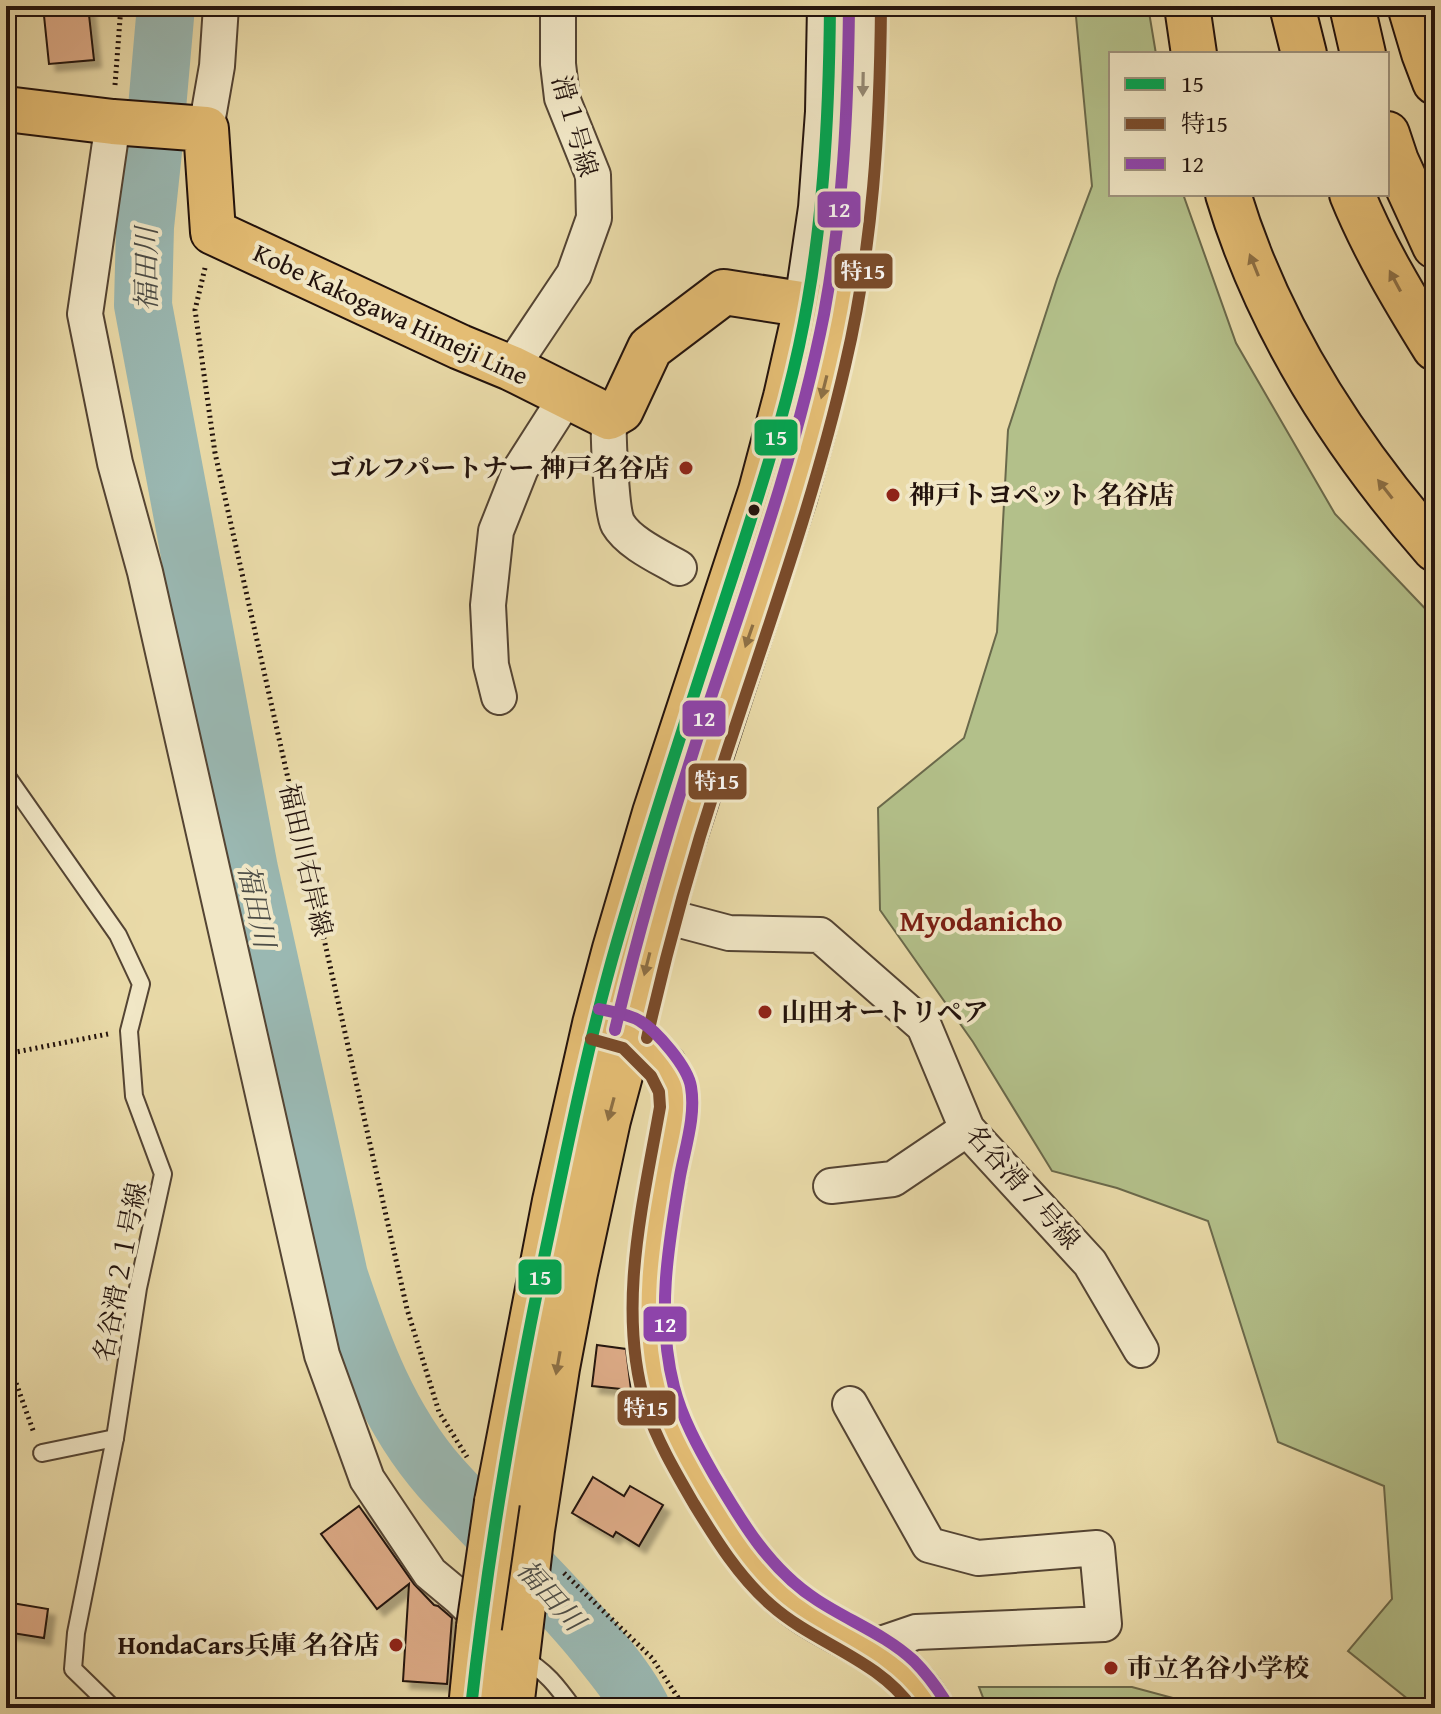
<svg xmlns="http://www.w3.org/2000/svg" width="1441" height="1714" font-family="'Gentium Book Plus','Noto Serif JP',serif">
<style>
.green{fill:#b3c08a;stroke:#6a694b;stroke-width:2}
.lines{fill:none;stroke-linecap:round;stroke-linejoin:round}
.river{stroke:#9ab8b2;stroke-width:58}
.building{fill:#ddab87;stroke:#22120c;stroke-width:2;filter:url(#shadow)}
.service-casing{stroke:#544433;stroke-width:20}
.minor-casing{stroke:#544433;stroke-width:38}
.secondary-casing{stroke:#22120c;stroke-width:48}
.primary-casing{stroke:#22120c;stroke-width:48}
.motorway-casing{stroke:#22120c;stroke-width:48}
.path{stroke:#22120c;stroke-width:5;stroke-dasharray:2 4;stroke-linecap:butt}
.service{stroke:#f1e7c6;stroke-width:16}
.minor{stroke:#f1e7c6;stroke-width:34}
.secondary{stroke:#f1e7c6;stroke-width:44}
.primary{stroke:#e4bd74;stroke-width:44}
.motorway{stroke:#e4bd74;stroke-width:44}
.primary-bridge-casing{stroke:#22120c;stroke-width:48;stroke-linecap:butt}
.primary-bridge{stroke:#e4bd74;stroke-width:44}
.bus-1-casing{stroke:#f1e7c6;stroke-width:18}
.bus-2-casing{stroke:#f1e7c6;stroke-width:18}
.bus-3-casing{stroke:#f1e7c6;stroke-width:18}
.bus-1{stroke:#00a651;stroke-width:12}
.bus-2{stroke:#7a4b2a;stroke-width:12}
.bus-3{stroke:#8e44ad;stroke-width:12}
.oneway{fill:#948772}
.oneway2{fill:#8d7045}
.poi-dot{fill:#8f2418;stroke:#f1e7c6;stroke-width:3}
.bus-dot{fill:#22120c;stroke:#f1e7c6;stroke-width:3}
.labels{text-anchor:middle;stroke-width:8;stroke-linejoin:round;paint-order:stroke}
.street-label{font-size:26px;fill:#22120c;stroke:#f1e7c6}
.poi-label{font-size:26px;font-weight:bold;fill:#22120c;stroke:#f1e7c6;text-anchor:start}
.water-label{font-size:28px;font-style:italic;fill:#4c4c46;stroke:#f1e7c6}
.quarter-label{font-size:30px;font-weight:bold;fill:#7a1f14;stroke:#f1e7c6}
.line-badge{stroke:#f1e7c6;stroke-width:3}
.badge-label{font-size:22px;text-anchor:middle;font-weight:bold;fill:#fff}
</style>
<defs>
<filter id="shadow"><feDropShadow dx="7" dy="7" stdDeviation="2" flood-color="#0004"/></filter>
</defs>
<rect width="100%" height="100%" fill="#e9daa8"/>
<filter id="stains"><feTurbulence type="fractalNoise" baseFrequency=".0025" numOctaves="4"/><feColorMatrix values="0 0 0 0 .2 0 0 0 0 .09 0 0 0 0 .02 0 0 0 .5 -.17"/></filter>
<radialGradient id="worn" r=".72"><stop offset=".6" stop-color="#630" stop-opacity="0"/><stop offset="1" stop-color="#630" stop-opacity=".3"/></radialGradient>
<g class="green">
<path d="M1075,6H1148L1156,54H1111V194H1183L1236,343L1335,514L1435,619V1708H1419L1348,1651L1392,1599L1384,1486L1278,1442L1208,1221L1117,1188L1052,1171L973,1042L880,910L878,808L964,738L997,632L1008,430L1057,279L1092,186Z"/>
<path d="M979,1687H1132L1210,1708H987Z"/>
</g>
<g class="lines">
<path class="river" d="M166,6L154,142L145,227L143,305L249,869L339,1276C363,1348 389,1419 440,1477C491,1534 547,1584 595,1643C612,1664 629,1684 641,1708"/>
</g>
<g class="building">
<path d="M43,6H88L94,60L49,64Z"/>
<path d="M597,1345L626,1349L631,1390L592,1386Z"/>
<path d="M593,1477L624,1496L630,1486L663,1505L639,1546L616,1532L613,1537L572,1513Z"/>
<path d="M359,1506L414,1584L434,1605L438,1606L452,1618L447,1684L403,1681L409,1584L377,1609L321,1534Z"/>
<path d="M6,1602L48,1609L44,1638L6,1632Z"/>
</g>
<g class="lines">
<defs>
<g id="service">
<path d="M6,775L118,935L141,984L129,1031L134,1096L163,1174L138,1288L115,1438L76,1633L73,1669L113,1708"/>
<path d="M42,1453L115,1438"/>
<path d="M521,1657C546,1671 557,1686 573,1708"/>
</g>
<g id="minor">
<path d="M113,122L85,314L115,463L145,572L322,1355L367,1479L430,1573L460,1598L493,1630"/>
<path d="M206,129L217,66L221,6"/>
<path d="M511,368L574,274L594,218L593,175L562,98L558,64V6"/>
<path d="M609,417C608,434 611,511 618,524C629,543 660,557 679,568"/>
<path d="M499,697L491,665L488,605L496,531L521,468L567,396"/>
<path d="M661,915L729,933L820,935L924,1026L967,1129L1090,1263L1141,1350"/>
<path d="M831,1186L893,1179L967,1129"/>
<path d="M850,1404L929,1545L978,1558L1097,1548L1104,1624L916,1632L869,1648"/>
</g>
<g id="secondary">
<path d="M807,304L821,208L828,112L830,6"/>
<path d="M840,310C855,209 865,108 865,6"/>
</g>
<g id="primary">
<path d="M6,109L113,122L206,129L213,232L460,347L511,368L609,417L621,410L650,348L724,292L840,310L813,430L794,498L681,846L648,959L631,1034L608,1120L575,1273L557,1368L532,1530L511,1708"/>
<path d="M610,1028L631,1034L664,1066L675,1088L676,1108C662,1197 634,1302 658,1390C668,1429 690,1465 710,1499C732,1535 756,1573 788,1599C837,1639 898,1649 931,1708"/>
<path d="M497,1502L555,1201L595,1024L615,949L655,813L761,491L786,397L807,304"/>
<path d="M471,1708L479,1627"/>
</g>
<g id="motorway">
<path d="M1187,6L1194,54"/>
<path d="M1292,6L1304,54"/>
<path d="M1352,6L1363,54"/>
<path d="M1410,6L1424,53L1435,82"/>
<path d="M1387,134L1396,161L1435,246"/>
<path d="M1228,194C1268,327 1344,445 1435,549"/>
<path d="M1352,194C1374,248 1404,298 1435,348"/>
</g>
</defs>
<use href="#service" class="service-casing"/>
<use href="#minor" class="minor-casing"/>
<use href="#secondary" class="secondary-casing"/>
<use href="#primary" class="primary-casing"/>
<use href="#motorway" class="motorway-casing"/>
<g class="path">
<path d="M115,85L121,6"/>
<path d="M205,268L195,310L215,453L407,1309L439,1412L467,1457"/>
<path d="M6,1054L108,1034"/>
<path d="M6,1355L34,1433"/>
<path d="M564,1573L652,1658L685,1708"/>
</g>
<use href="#service" class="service"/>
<use href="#minor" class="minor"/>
<use href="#secondary" class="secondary"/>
<use href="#primary" class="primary"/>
<use href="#motorway" class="motorway"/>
<defs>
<path id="primary-bridge" d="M479,1627L497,1502"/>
</defs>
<use href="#primary-bridge" class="primary-bridge-casing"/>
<use href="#primary-bridge" class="primary-bridge"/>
<defs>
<path id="bus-1" d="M471,1708C489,1542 518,1378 553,1215C572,1124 591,1032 617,942C651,824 690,707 728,590C754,510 781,429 799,346C823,235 829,120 830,6"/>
<g id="bus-2">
<path d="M647,1038C667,949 691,862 719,776C763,640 813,505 845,366C873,248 880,127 881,6"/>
<path d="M591,1039L623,1048L651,1076L659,1092L660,1107C643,1204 616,1309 646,1407C657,1441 676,1473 694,1504C716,1540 739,1577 771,1605C815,1644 878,1659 912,1708"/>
</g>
<g id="bus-3">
<path d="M599,1009C612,1012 629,1014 640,1021C657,1031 688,1067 691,1087C696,1116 685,1148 680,1176C668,1246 656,1318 674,1387C682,1418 698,1447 714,1475C741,1521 770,1570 817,1600C849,1621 886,1635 914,1661C926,1673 935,1685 944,1699"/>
<path d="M615,1030C640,924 671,819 705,715C749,583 797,451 824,314C843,212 848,109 849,6"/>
</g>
</defs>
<use href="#bus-1" class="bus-1-casing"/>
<use href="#bus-2" class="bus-2-casing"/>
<use href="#bus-3" class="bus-3-casing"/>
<use href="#bus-1" class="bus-1"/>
<use href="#bus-2" class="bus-2"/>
<use href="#bus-3" class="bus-3"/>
</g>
<defs><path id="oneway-solid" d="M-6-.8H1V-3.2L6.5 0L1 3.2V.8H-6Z" transform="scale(2)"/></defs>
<use class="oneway" href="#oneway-solid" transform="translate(863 84) rotate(91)"/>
<g class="oneway2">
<use href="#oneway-solid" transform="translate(1254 265) rotate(-112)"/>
<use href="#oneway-solid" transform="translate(1395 281) rotate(-118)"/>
<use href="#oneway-solid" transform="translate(824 387) rotate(104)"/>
<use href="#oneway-solid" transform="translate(1385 489) rotate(-128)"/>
<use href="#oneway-solid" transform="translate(749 636) rotate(109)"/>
<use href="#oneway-solid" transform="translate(647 964) rotate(104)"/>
<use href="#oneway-solid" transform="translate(611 1109) rotate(105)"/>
<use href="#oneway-solid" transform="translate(558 1363) rotate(100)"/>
</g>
<g class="poi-dot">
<circle cx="686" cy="468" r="8"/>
<circle cx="893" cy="495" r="8"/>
<circle cx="765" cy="1012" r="8"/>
<circle cx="396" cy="1645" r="8"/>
<circle cx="1111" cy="1668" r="8"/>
</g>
<circle class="bus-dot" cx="754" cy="510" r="7"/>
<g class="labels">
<g class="street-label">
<text transform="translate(575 126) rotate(74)" y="9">滑１号線</text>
<text transform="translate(391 314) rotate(25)" y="9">Kobe Kakogawa Himeji Line</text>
<text transform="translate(306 860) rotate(77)" y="9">福田川右岸線</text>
<text transform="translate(1023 1187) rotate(48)" y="9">名谷滑７号線</text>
<text transform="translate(120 1272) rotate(-79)" y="9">名谷滑２１号線</text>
</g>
<g class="poi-label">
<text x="670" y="477" text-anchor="end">ゴルフパートナー 神戸名谷店</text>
<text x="909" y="504">神戸トヨペット 名谷店</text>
<text x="781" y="1021">山田オートリペア</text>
<text x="380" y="1654" text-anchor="end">HondaCars兵庫 名谷店</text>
<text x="1127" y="1677">市立名谷小学校</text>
</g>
<g class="water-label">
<text transform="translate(146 269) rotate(-90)" y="10">福田川</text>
<text transform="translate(257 906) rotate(78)" y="10">福田川</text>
<text transform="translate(551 1595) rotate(48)" y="10">福田川</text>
</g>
<g class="quarter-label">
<text x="981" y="931">Myodanicho</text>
</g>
</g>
<g class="line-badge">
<rect x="816" y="190" width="46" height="39" rx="8" fill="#8e44ad"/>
<rect x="833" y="252" width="61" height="38" rx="8" fill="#7a4b2a"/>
<rect x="753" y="418" width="46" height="39" rx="8" fill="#00a651"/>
<rect x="681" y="699" width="46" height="39" rx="8" fill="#8e44ad"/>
<rect x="687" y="762" width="61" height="39" rx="8" fill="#7a4b2a"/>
<rect x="517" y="1258" width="46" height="38" rx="8" fill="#00a651"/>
<rect x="642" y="1305" width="46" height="38" rx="8" fill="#8e44ad"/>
<rect x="616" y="1389" width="61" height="38" rx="8" fill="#7a4b2a"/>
</g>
<g class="badge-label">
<text x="839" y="217">12</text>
<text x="863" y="279">特15</text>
<text x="776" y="445">15</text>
<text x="704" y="726">12</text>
<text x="717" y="789">特15</text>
<text x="540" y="1285">15</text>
<text x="665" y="1332">12</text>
<text x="646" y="1416">特15</text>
</g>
<rect width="1441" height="1714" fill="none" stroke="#e9daa8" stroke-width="32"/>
<rect x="8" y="8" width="1425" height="1698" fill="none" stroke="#22120c" stroke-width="4"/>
<rect x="16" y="16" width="1409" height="1682" fill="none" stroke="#22120c" stroke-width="2"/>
<rect x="1109" y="52" width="280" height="144" fill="#f1e7c6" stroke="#9e927c" stroke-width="2"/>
<rect x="1125" y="78" width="40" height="12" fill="#00a651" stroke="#9e927c" stroke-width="2"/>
<text x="1181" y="92" font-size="24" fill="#22120c">15</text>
<rect x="1125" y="118" width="40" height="12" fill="#7a4b2a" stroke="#9e927c" stroke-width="2"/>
<text x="1181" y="132" font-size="24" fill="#22120c">特15</text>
<rect x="1125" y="158" width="40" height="12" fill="#8e44ad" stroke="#9e927c" stroke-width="2"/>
<text x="1181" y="172" font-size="24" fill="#22120c">12</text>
<rect width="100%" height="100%" filter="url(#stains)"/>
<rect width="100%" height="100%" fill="url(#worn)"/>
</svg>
